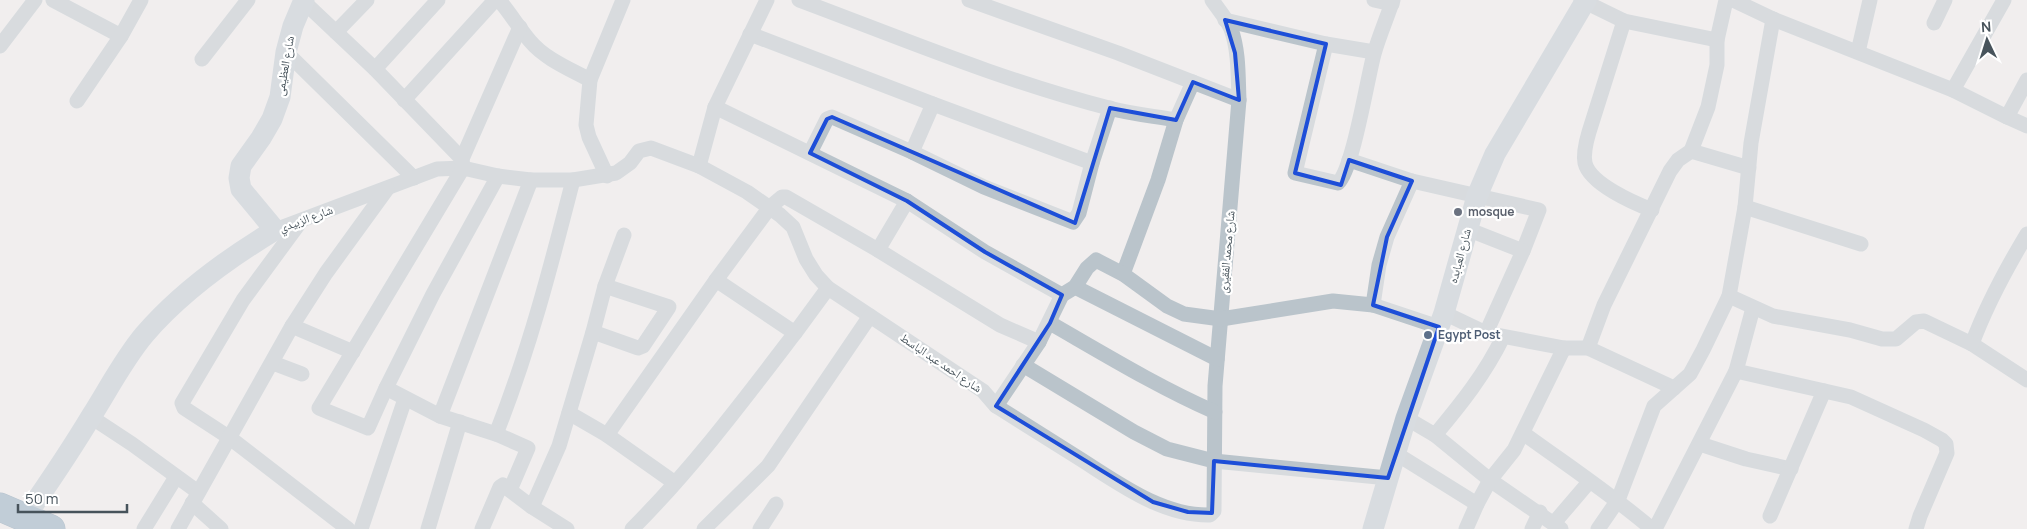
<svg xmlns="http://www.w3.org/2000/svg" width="2027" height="529" font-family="Manrope,'Noto Naskh Arabic',sans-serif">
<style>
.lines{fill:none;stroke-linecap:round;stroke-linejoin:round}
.highway-casing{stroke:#7390a6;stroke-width:29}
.street{stroke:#bac4cb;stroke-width:15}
.secondary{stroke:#bbc6cf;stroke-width:21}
.highway{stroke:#88a4bb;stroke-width:28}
.marked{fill:none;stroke:#1d4ed8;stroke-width:4;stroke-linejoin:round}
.worship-dot{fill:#6b7280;stroke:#fff;stroke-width:2}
.service-dot{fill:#5c6f8a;stroke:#fff;stroke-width:2}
.labels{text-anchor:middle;stroke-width:4.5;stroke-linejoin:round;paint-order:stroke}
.street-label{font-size:12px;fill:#47535b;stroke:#fff}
.worship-label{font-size:12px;font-weight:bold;fill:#5b616d;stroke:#fff;text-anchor:start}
.service-label{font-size:12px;font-weight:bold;fill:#4e5e75;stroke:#fff;text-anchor:start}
</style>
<rect width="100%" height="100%" fill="#f1eeee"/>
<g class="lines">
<defs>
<path id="highway" d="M0,507L51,529"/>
</defs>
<use href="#highway" class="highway-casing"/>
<g class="street">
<path d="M53,0L121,36"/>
<path d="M499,0C510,13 519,28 530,41C545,59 570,69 590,80L623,0"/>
<path d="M799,0C901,38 1003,81 1109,108C1131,114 1154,116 1176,120"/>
<path d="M969,0L1118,53L1239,100"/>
<path d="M1374,0L1392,4"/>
<path d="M1581,0L1624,21L1717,40"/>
<path d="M1733,0L1773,19L1953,90L2007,117L2027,80"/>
<path d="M303,1L375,69L462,159"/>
<path d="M1225,20L1326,44L1374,52"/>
<path d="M1624,21L1589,132C1586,142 1583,153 1585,163C1590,184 1634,203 1652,210"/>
<path d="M1934,23L1945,0"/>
<path d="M336,32L367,0"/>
<path d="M750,34L933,104L1092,163"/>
<path d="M1326,44L1295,173L1338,183C1353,169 1367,80 1374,54C1379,36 1387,18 1393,0"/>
<path d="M0,46L35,0"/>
<path d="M286,52L414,178"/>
<path d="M1858,52L1870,0"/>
<path d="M202,59L248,0"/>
<path d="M375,69L438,0"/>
<path d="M590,80L586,125L589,137L607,176"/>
<path d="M1953,90L2004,0"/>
<path d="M404,100L495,0"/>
<path d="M77,101L121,36L141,0"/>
<path d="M715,107L907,201L985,252L1062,295"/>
<path d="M2007,117L2027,126"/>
<path d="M1691,151L1749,168"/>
<path d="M912,152L933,104"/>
<path d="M810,153L827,119L832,117L912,152L984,187L1073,222L1079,213L1092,163L1110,108"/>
<path d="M1349,160L1412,181L1539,210L1523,251L1486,333"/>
<path d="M699,166L715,107L767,0"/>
<path d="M498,176L433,294L386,388L440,416L496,434C529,351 551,266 573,180"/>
<path d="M1745,207L1861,244"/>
<path d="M301,221L243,300L182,403L184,408L230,438L348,529"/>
<path d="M1467,229L1523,251"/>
<path d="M275,230L437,169L463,168L498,176L531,180H573L616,173L630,163L639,151L651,148L699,166L747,192L780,215L793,227L806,259L816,275L828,288L983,391L996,406C1023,423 1050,440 1077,457C1117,482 1161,516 1210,515L1214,511L1215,386L1239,100C1238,77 1239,51 1231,29C1227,19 1218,9 1212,0"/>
<path d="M2027,234C2006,269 1986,306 1972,344L2027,380"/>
<path d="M878,250L907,201"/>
<path d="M1123,274L1158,180L1176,120L1193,82"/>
<path d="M1075,287L1217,359"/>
<path d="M1729,296L1773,316L1850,330L1882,339H1896L1916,322L1924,321L1972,344"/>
<path d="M1373,305L1379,265L1387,237L1412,181"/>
<path d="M1444,313L1486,333L1564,348H1588L1674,388"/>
<path d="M1050,323C1104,354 1158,387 1215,412"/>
<path d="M292,326L353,352"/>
<path d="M593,332L638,348L643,346L669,307L605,286"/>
<path d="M795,333L828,288"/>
<path d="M1588,348L1604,305L1670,171L1678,160L1691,151L1708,107L1717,65V40L1726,0"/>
<path d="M273,363L302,374"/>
<path d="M1023,365L1134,432L1167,449L1214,461L1388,478"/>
<path d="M1736,371L1851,397L1924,430L1942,440L1946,444L1947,453L1920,516L1916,529"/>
<path d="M386,388L368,428L319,408L463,168L462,159L520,27"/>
<path d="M996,406L1039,342L1062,295L1075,287L1087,268L1096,260L1123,274L1167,306L1184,314L1221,319L1333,301L1373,305L1439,327"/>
<path d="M569,413L607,435L675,483"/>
<path d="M440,416L531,180"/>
<path d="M91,417L132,444L198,492"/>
<path d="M1406,418L1435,435L1490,480L1561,529"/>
<path d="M1523,433C1567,465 1611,494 1652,529"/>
<path d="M496,434L528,448L510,490"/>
<path d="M607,435L716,280L770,207L782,197H786L878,250L1000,325L1039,342"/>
<path d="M1435,435C1461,404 1485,374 1503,337"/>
<path d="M1700,444L1746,459L1791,469"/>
<path d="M1395,453L1477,504"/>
<path d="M192,503L221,529"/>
<path d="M532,507L559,446L593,332L605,286L624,235"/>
<path d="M1770,516L1824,391"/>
<path d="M1554,523L1589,482"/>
<path d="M144,529L176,477"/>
<path d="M178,529L292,326L326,273L387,189"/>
<path d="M361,529L405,399"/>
<path d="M428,529L460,422"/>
<path d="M482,529L500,487L503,485L532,507L567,529"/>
<path d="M632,529C692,469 743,401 795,333L716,280"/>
<path d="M704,529L768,466L870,316"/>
<path d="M760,529L776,504"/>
<path d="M1466,529L1477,504L1490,480L1514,450L1564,348"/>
<path d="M1532,529L1540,512"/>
<path d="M1598,529L1618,500L1654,406L1690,374L1703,350L1729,296L1745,207L1751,143L1773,19"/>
<path d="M1655,529L1736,371L1753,308"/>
</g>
<g class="secondary">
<path d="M25,517C48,484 71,450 92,415C109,388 124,359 144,335C180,293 227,259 275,230L241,189L239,178L241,166L261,138L272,119L280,97L286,52L293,26L304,0"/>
<path d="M1373,529L1406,418L1444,313L1477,196L1495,154L1586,0"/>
</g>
<use href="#highway" class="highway"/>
</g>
<path d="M0 0H2027V529H0ZM1225,20L1326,44L1295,173L1341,185L1349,160L1412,181L1387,237L1373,305L1439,327L1388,478L1214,461L1212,513L1188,512L1153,502L996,406L1050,323L1062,295L985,252L907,201L810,153L827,119L832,117L1075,223L1110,108L1176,120L1193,82L1239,100L1235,53Z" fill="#f1eeee" fill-opacity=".55" fill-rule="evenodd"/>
<path class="marked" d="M1225,20L1326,44L1295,173L1341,185L1349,160L1412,181L1387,237L1373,305L1439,327L1388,478L1214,461L1212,513L1188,512L1153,502L996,406L1050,323L1062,295L985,252L907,201L810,153L827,119L832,117L1075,223L1110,108L1176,120L1193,82L1239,100L1235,53Z"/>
<circle class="worship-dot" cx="1458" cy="212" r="5"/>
<circle class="service-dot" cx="1428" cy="335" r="5"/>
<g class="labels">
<g class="street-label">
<text transform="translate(285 66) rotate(-80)" y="4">شارع العظيمى</text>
<text transform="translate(306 219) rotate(-20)" y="4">شارع الزبيدي</text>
<text transform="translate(1227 252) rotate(-85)" y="4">شارع محمد الفقيرى</text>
<text transform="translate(1460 256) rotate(-75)" y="4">شارع العبابده</text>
<text transform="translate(941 363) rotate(34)" y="4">شارع احمد عبد الباسط</text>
</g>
<g class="worship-label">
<text x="1468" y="216">mosque</text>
</g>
<g class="service-label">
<text x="1438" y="339">Egypt Post</text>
</g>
</g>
<g transform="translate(1987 40) rotate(356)" stroke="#ffffff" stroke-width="4" paint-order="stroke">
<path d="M0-4L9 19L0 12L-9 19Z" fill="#47535b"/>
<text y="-8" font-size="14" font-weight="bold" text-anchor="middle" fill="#47535b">N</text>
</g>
<path d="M18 504v8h109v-8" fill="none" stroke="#47535b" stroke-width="2.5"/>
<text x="25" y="504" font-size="15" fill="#47535b" stroke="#ffffff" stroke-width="4" paint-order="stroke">50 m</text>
</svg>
